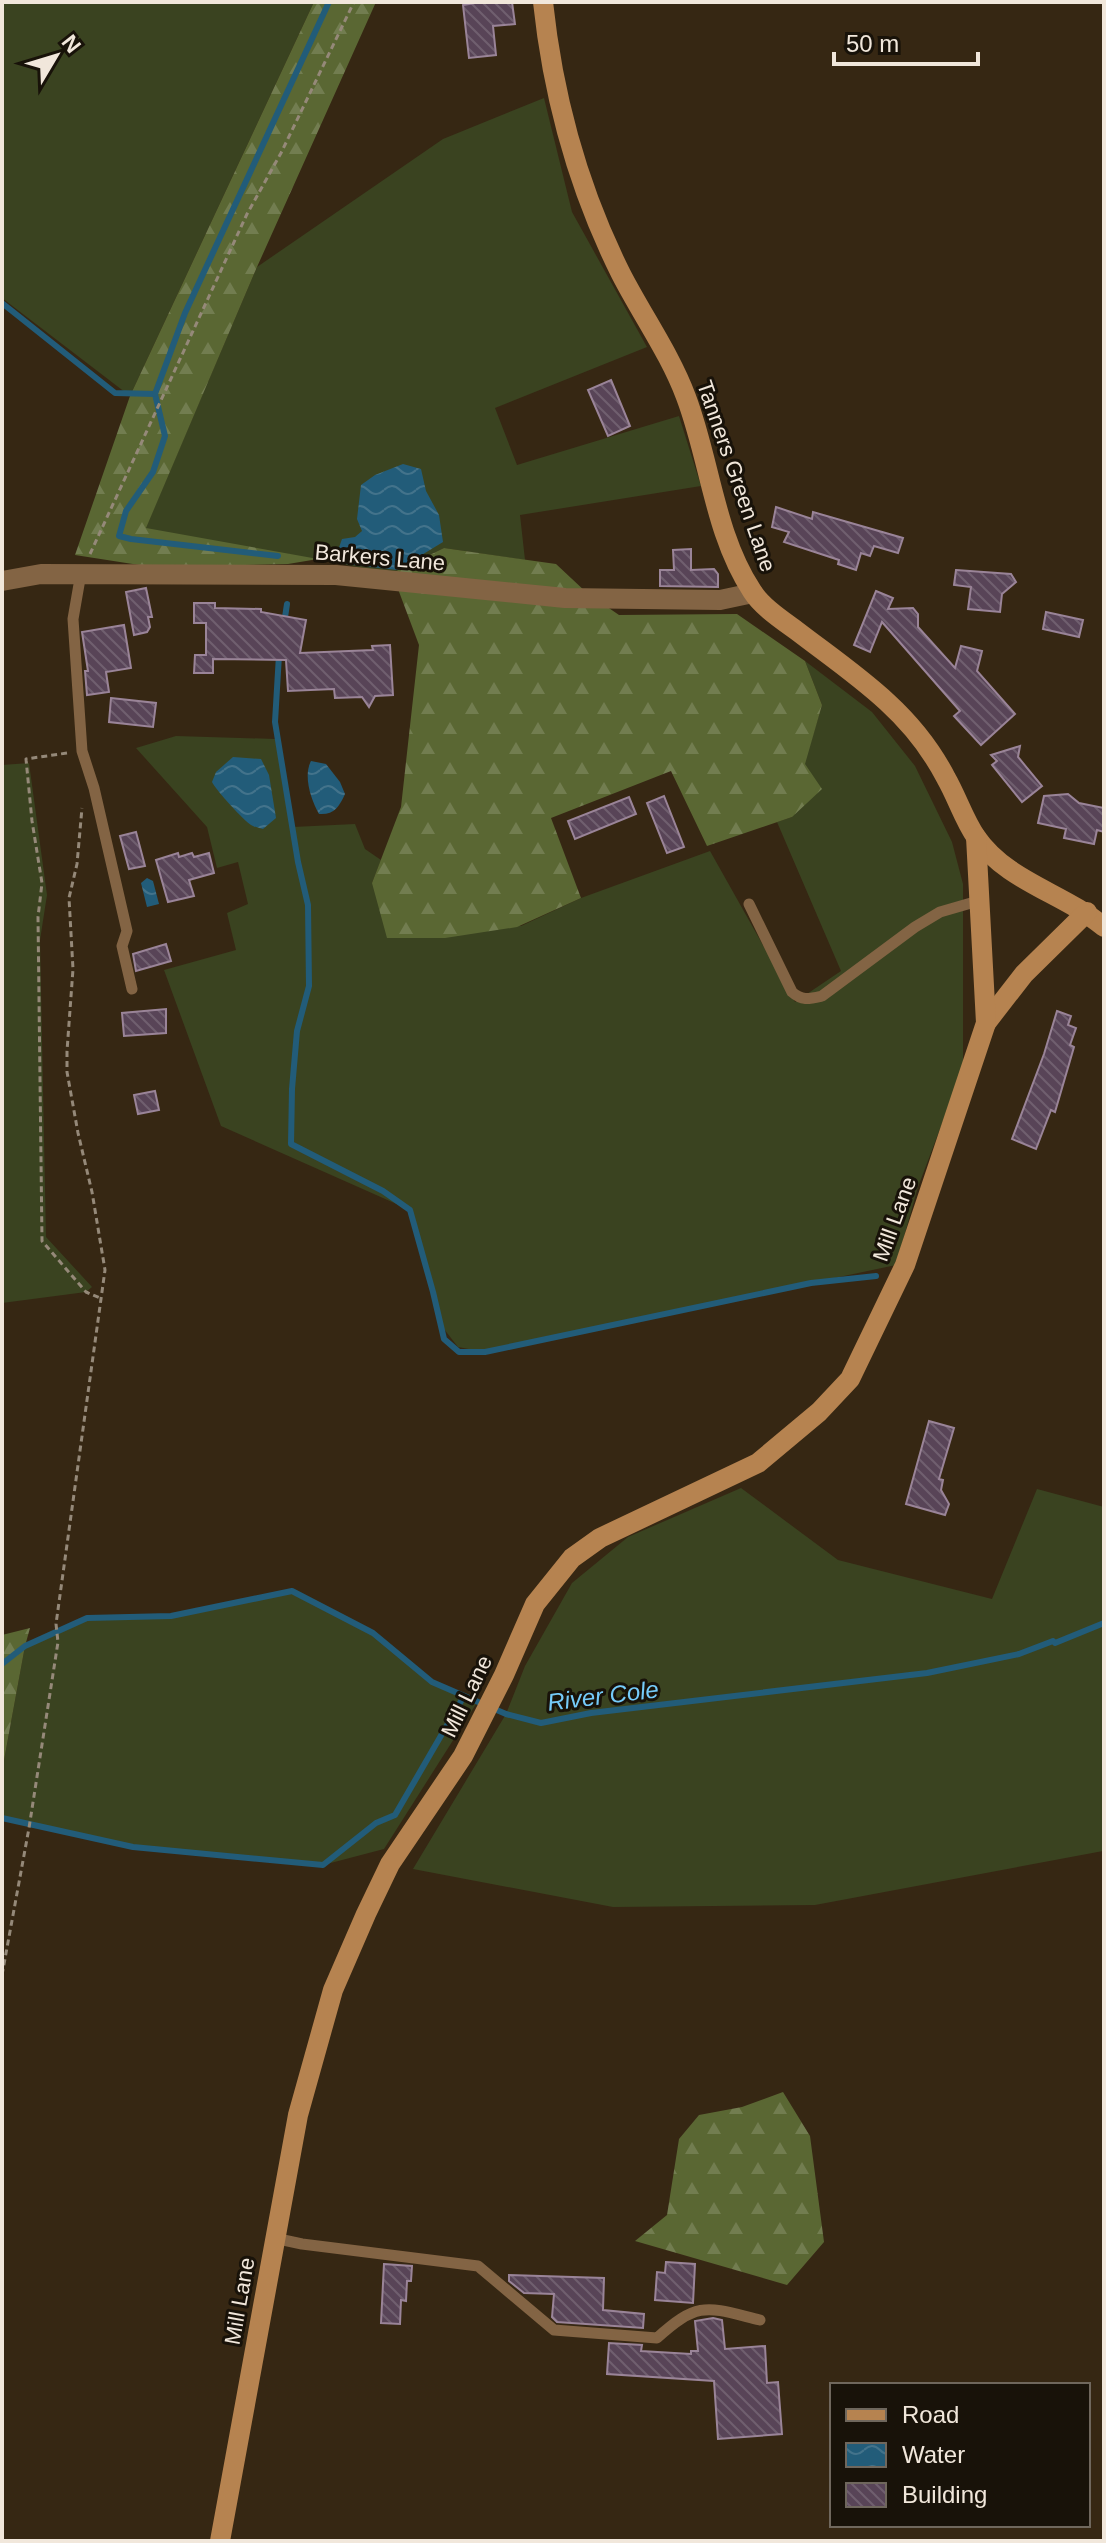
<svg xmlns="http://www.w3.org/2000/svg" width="1106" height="2543" font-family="Helvetica,sans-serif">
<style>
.grass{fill:#3a4320}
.forest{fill:url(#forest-firs)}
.water{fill:url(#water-waves)}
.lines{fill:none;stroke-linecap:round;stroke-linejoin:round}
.stream{stroke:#225c79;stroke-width:6}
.building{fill:url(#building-back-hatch);stroke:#9a8498;stroke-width:2}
.path{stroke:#958979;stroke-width:3;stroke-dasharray:6 4;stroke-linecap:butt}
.lane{stroke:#836444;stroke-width:11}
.street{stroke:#836444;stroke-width:20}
.secondary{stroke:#b68350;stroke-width:20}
.labels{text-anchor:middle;stroke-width:6;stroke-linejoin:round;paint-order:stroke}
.street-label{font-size:22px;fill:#f1e7db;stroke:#181209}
.water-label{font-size:24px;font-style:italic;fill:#75cbf9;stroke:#181209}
</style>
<defs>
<pattern id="forest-firs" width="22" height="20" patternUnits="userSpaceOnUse" patternTransform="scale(2)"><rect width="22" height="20" fill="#5a6733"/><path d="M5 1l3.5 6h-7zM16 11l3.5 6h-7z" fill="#727d50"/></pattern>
<pattern id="water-waves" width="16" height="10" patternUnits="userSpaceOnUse" patternTransform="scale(2)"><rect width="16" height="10" fill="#225c79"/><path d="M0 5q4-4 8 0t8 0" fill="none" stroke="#43738b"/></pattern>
<pattern id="building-back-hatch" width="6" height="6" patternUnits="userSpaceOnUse" patternTransform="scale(2)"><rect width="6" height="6" fill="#584457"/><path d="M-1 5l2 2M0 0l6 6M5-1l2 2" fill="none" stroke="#705f6f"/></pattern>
</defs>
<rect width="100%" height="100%" fill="#362713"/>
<g class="grass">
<path d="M2,2H314L130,396L2,298Z"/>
<path d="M544,98L572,212L647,347L495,408L517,465L679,416L701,486L520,515L525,560L444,548L392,573L145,529L257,267L443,139Z"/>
<path d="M805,661L872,712L915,766L952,842L963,884V1068L918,1187L896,1265L485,1352L458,1347L444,1329L410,1210L221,1126L164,970L236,950L227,913L248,904L238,862L217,868L207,827L136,748L176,736L275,739L293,827L355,824L365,849L381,860L372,883L521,926L581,898L710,851L795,1002L841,971L777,822L792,817L804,764L822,705Z"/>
<path d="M29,763L47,895L40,940L46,1237L92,1287L86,1292L2,1303V765Z"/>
<path d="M741,1488L838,1560L992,1599L1037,1489L1104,1507L1103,1851L815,1905L613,1907L413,1869L506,1714L525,1666L572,1583L628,1537Z"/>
<path d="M292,1591L373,1633L432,1682L478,1701L384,1849L323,1865L133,1847L2,1818V1771L25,1646L87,1618L171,1616Z"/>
</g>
<g class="forest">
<path d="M314,2H376L257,267L146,528L318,559L288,564L152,567L75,555L130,396Z"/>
<path d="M444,548L556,564L587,593L619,615L737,614L805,661L822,705L805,764L822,789L792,817L707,846L671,771L551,818L581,898L517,927L445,938H387L372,883L401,807L419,645L392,573Z"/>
<path d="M30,1628L25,1646L2,1771V1635Z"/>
<path d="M783,2092L810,2136L824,2242L787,2285L635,2241L667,2215L679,2139L699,2115L742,2107Z"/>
</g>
<g class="water">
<path d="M403,464L421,469L426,491L439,515L443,542L397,570L346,564L336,556L342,539L355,537L362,531L357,519L361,485L375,475Z"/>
<path d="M233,757L261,759L269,775L276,818L263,829C259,828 255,827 251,825C245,822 215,789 212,782L216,772Z"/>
<path d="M311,761L326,764L340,782L345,794C339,807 334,815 319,814C311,800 303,776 311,761Z"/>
<path d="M147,878L153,881L159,904L147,907L141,883Z"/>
</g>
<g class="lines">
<g class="stream">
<path d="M2,303L115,393L155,394L165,436L153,472L126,511L119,536L131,539L278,556"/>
<path d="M155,394L185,313L329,2"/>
<path d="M284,624L287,604"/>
<path d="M279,655L275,722L298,862L308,905L309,986L297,1031L292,1089L291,1144L383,1191L410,1210L433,1292L444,1339L459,1352H485L811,1283L876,1276"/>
<path d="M2,1664L25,1646L87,1618L171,1616L292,1591L373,1633L432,1682L506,1714L541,1723L591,1713L927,1673L1019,1654L1053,1641L1055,1643L1104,1623"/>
<path d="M2,1818L133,1847L323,1865L376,1823L395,1815L464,1696"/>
</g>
</g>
<g class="building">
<path d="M481,2H512L515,24L493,26L496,55L469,58L463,5Z"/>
<path d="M611,380L630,426L608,436L588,390Z"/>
<path d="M776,507L812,519L813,512L903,538L898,553L874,546L870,556L861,553L856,570L838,564L839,560L784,542L789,532L772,527Z"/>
<path d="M691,549V570L714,569L718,574V587L660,586V570H674L673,550Z"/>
<path d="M956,570L1011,574L1016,582L1002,594L1000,612L968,609L971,587L954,585Z"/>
<path d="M146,588L152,617H148L150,627L147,632L134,635L126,592Z"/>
<path d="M876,591L893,598L888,609L913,608L918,614V627L955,668L961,646L982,651L977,671L1015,714L981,745L954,716L960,711L882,622L870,652L854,645Z"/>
<path d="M194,603H215V608L261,609V612L306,620L300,653L373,650L372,646L390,645L393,695L375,696L369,707L362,697L335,698L334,689L288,691L286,660L213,659V673H194L195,655H206V623H194Z"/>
<path d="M1046,612L1083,620L1079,637L1043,629Z"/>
<path d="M124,625L131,668L106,672L109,692L87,695L85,671H88L82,632Z"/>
<path d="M111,698L156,703L153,727L109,722Z"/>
<path d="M1020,746L1018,757L1042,786L1022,802L992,765L997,761L991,755Z"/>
<path d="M1068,794L1079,803L1104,808V832L1097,830L1094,844L1064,838L1066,829L1038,823L1044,796Z"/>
<path d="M664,796L684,847L667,853L647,803Z"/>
<path d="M629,797L636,814L575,839L568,821Z"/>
<path d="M136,832L145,866L129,869L120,836Z"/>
<path d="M178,853L179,857L192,853L194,857L209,853L214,873L189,880L194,896L168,902L156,860Z"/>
<path d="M166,944L171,961L136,971L133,954Z"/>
<path d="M166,1009V1033L124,1036L122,1013Z"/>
<path d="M1057,1011L1071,1016L1068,1025L1076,1028L1070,1045L1074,1047L1055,1112L1051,1110L1036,1149L1012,1139L1044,1054Z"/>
<path d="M155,1091L159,1110L138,1114L134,1095Z"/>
<path d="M929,1421L954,1428L939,1479L943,1480L941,1490L949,1504L945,1515L906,1504Z"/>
<path d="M666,2262L695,2264L693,2303L655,2300L657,2272L665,2273Z"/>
<path d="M384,2264L412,2266L411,2281H407L406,2301L401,2300L400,2324L381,2323Z"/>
<path d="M509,2275L604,2278L603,2310L644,2314L643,2328L557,2322L552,2317L554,2294L524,2293L509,2281Z"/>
<path d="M713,2318L722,2320L725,2349L765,2346L767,2383L778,2382L782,2434L718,2439L714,2381L607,2374L609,2343L642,2345L641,2351L691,2354V2351H698L695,2321Z"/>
</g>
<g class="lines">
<g class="path">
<path d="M90,554L247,214L281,153L354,2"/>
<path d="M67,753L26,759L32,821L42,883L38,917L42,1241L86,1292L100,1298"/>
<path d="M2,1975L29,1828L58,1642L56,1624L105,1270L92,1192L78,1133L67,1072V1051L73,969L69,898L77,864L82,808"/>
</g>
<g class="lane">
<path d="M81,573L73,619L82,751L94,788L127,931L122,946L132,989"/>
<path d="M749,904L792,992C802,1001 809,999 822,996L915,927L940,912L978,901"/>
<path d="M274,2238L302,2244L478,2266L554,2330L657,2338C699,2300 707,2307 760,2320"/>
</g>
<path class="street" d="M2,581L41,574L336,575L565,598L720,600L753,593"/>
<g class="secondary">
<path d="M543,2C553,96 579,190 621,274C642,315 670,354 686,397C710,460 714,533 752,591C762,607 782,620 797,631C827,654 859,676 887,702C911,724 931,749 946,778C957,797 964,820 976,837C1007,882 1064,893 1104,927"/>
<path d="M986,1023L1024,974L1087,912"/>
<path d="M220,2541L298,2115L333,1990L366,1914L390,1864L463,1756L504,1675L535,1604L572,1558L600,1538L758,1463L819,1412L850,1379L905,1265L986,1023L976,837"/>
</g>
</g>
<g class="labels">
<g class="street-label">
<text transform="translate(737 476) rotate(71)" y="8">Tanners Green Lane</text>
<text transform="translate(380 557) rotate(5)" y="8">Barkers Lane</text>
<text transform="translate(894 1219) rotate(-70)" y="8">Mill Lane</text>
<text transform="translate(466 1696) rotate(-64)" y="8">Mill Lane</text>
<text transform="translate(239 2301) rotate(-80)" y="8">Mill Lane</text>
</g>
<g class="water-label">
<text transform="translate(603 1696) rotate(-7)" y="8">River Cole</text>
</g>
</g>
<rect width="1106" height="2543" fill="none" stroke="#f1e7db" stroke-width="8"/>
<rect x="830" y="2383" width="260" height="144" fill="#181209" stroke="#6f675d" stroke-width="2"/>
<rect x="846" y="2409" width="40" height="12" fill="#b68350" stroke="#6f675d" stroke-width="2"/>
<text x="902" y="2423" font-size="24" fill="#f1e7db">Road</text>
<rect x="846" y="2443" width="40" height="24" fill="url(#water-waves)" stroke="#6f675d" stroke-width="2"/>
<text x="902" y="2463" font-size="24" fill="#f1e7db">Water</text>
<rect x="846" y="2483" width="40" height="24" fill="url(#building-back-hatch)" stroke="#6f675d" stroke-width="2"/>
<text x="902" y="2503" font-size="24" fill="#f1e7db">Building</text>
<g transform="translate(56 56) rotate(52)" stroke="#181209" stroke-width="6" paint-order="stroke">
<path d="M0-6L14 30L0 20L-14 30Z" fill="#f1e7db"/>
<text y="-12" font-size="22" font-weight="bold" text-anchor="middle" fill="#f1e7db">N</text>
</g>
<path d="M834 52v12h144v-12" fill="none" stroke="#f1e7db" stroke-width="4"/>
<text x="846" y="52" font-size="24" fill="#f1e7db" stroke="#181209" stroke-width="6" paint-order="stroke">50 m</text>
</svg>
